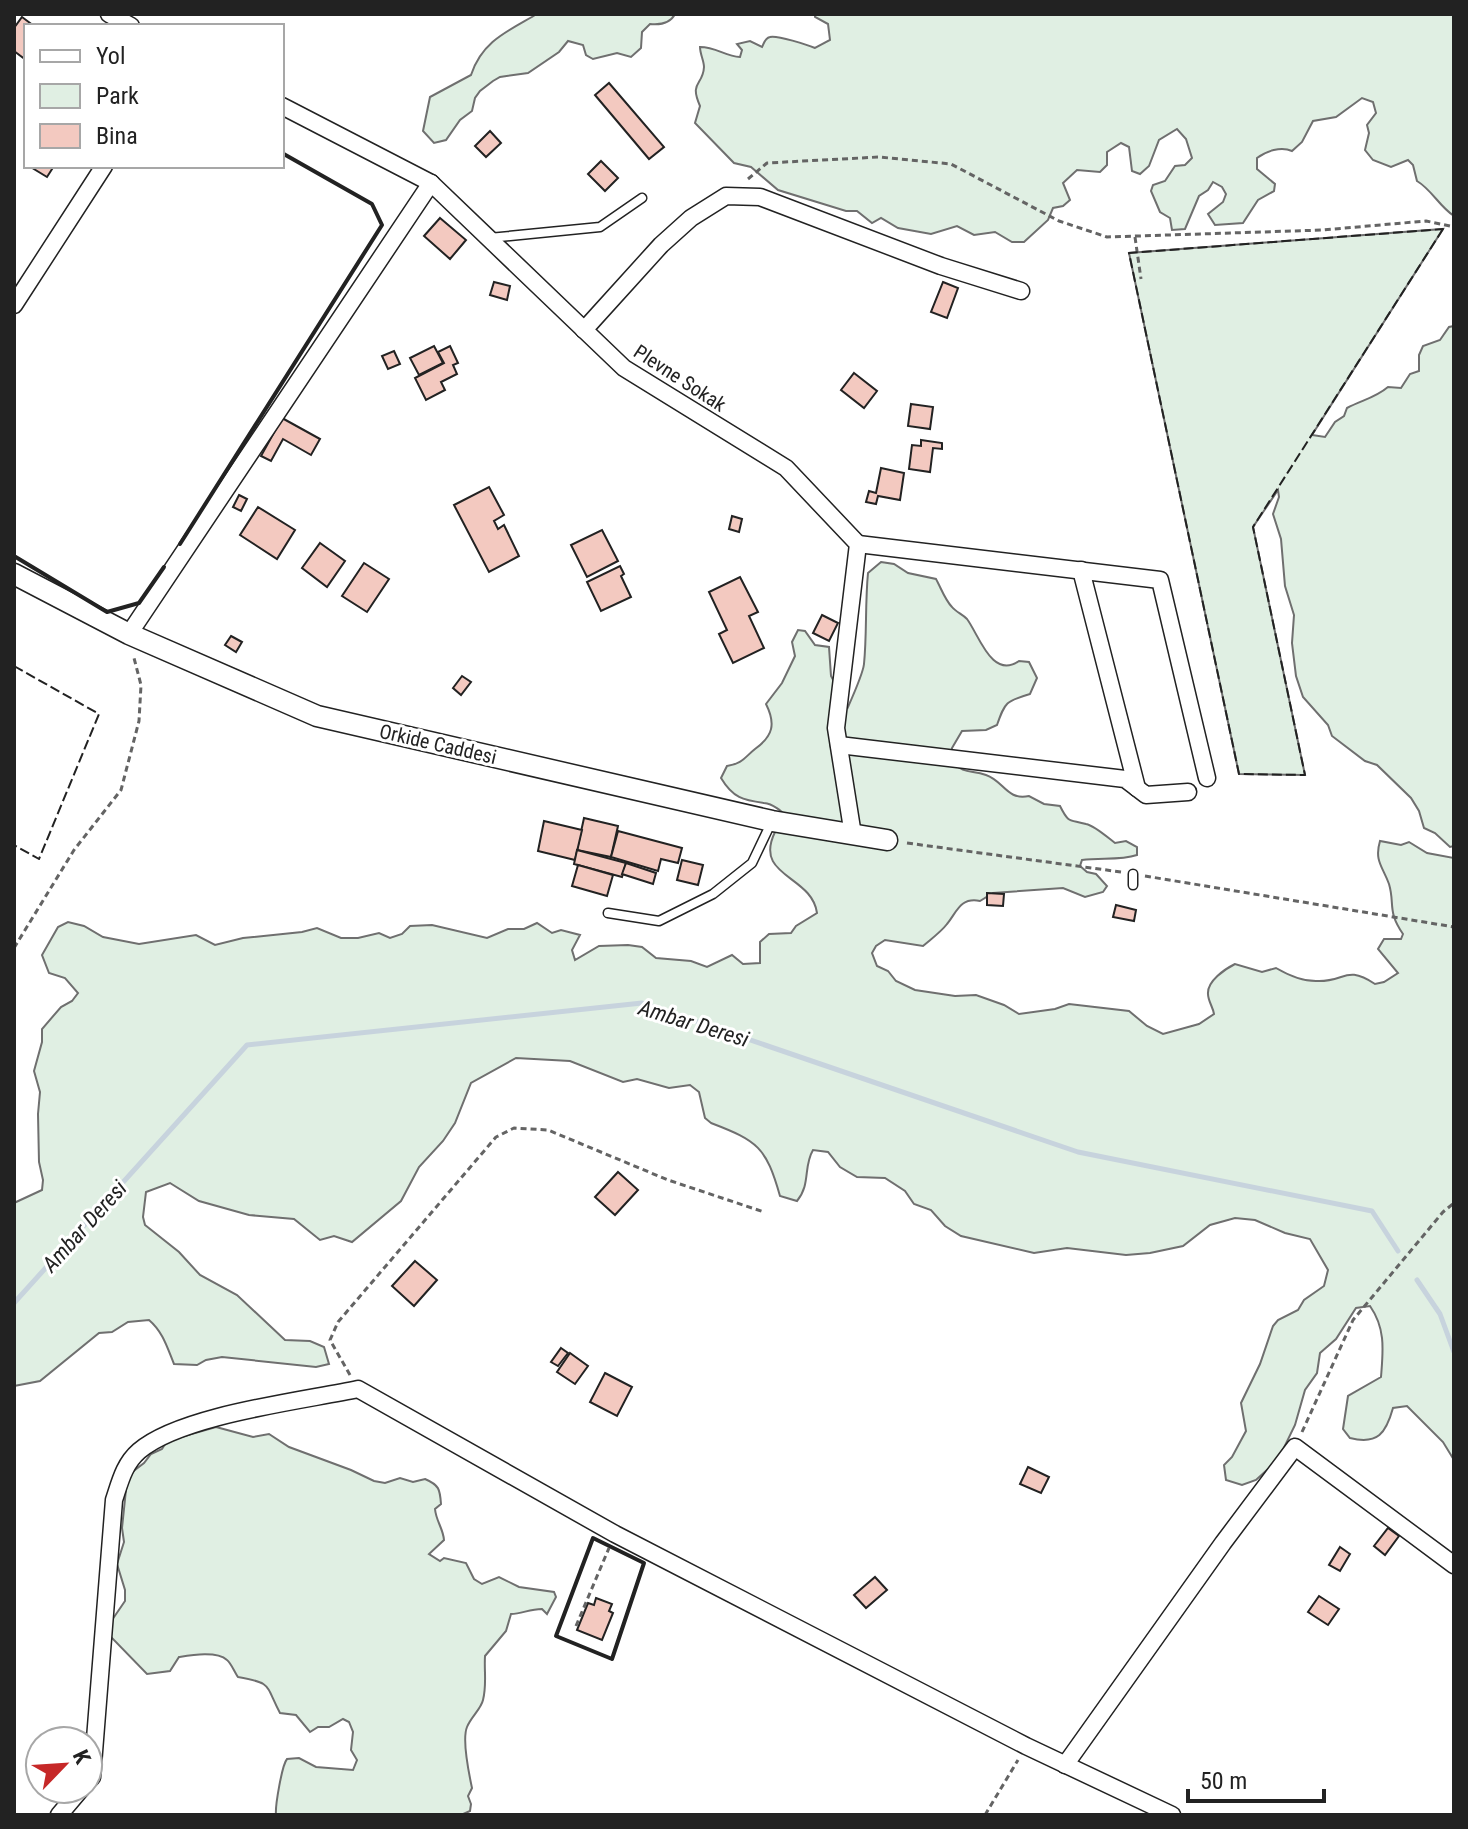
<svg xmlns="http://www.w3.org/2000/svg" width="1468" height="1829" font-family="'Roboto Condensed',sans-serif">
<style>
.green{fill:#e0efe3;stroke:#6f6f6f;stroke-width:2}
.lines{fill:none;stroke-linecap:round;stroke-linejoin:round}
.stream{stroke:#c7d3dd;stroke-width:5}
.building{fill:#f3c9c0;stroke:#222;stroke-width:2}
.service-casing{stroke:#222;stroke-width:11}
.minor-casing{stroke:#222;stroke-width:19}
.tertiary-casing{stroke:#222;stroke-width:23}
.path{stroke:#646464;stroke-width:3;stroke-dasharray:6 4;stroke-linecap:butt}
.service{stroke:#fff;stroke-width:8}
.minor{stroke:#fff;stroke-width:16}
.tertiary{stroke:#fff;stroke-width:20}
.fence{stroke:#222;stroke-width:2;stroke-dasharray:10 4;stroke-linecap:butt}
.wall{stroke:#222;stroke-width:4}
.labels{text-anchor:middle;stroke-width:6;stroke-linejoin:round;paint-order:stroke}
.street-label{font-size:20px;fill:#222;stroke:#fff}
.water-label{font-size:22px;font-style:italic;fill:#222;stroke:#fff}
</style>
<rect width="100%" height="100%" fill="#fff"/>
<g class="green">
<path d="M537,14H675C670,24 660,25 650,24L642,32L641,48L631,57L617,53L593,59L586,55L583,45L568,41L559,52L528,73L500,77L493,81L480,91L475,98L472,111L460,120L446,140L434,143L423,131L430,97L471,75C482,41 508,31 537,14Z"/>
<path d="M815,14H1454V216C1439,206 1432,190 1417,181L1413,165L1408,160L1391,167L1373,160L1365,150L1369,133L1367,125L1376,113L1373,102L1362,98L1336,117L1313,121L1302,142L1292,151C1281,146 1266,151 1257,158V169L1275,184L1274,191L1258,200L1243,223L1215,225L1208,214L1223,202L1226,194L1222,187L1213,182L1208,190L1199,196L1185,229L1172,230L1170,218L1160,212L1151,191L1153,185L1165,181L1175,166L1185,165L1192,158L1186,139L1177,129L1159,140L1149,166L1140,174L1132,171L1129,147L1121,143L1107,152V165L1100,172L1077,170L1063,183L1070,200L1063,206L1053,208L1048,220L1024,242H1012L995,232L974,235L957,226L931,234L898,228L881,218L872,223L857,211H846L778,190L751,167L734,163L695,123L700,106C689,81 703,86 704,67C704,61 700,54 700,47C716,47 725,56 740,57L742,50L737,44L750,41L762,47C764,43 765,38 770,37C777,35 808,45 815,48L830,40L828,24L815,17Z"/>
<path d="M1443,229L1312,435L1325,437L1335,422L1344,416L1347,408C1362,400 1375,398 1388,387L1401,388L1410,374L1419,371V355L1423,346L1440,340L1449,327L1454,326V846L1450,847L1435,833L1424,828L1419,811L1411,798L1377,765L1365,761L1332,736L1328,725L1303,697L1296,676L1292,643L1294,615L1285,586L1281,539L1273,514L1279,497L1278,490L1253,527L1305,775L1239,774L1129,253Z"/>
<path d="M881,562L894,564L908,573L936,579C941,588 945,600 952,607C956,612 962,614 967,619C979,635 992,680 1019,661L1029,662L1037,678L1030,694C1006,701 1005,702 997,725L986,730L962,731L952,748L951,762C965,774 970,770 986,775C1004,781 1007,801 1029,796L1044,804L1060,806C1069,824 1069,819 1086,824C1095,826 1107,837 1115,843L1126,841L1137,847V855C1119,861 1100,857 1082,860L1080,866L1087,872L1096,874L1107,886L1103,892L1085,897L1063,888L993,893L980,901C960,897 957,912 947,924C941,932 931,939 923,946L885,940L876,946L872,953L877,966L888,971L896,981L915,990L955,996L976,995L1004,1005L1019,1014L1055,1009L1069,1004L1129,1011L1147,1026L1163,1034L1199,1024L1214,1014C1213,1007 1208,1001 1208,994C1207,981 1225,969 1235,964L1262,972L1276,968C1288,975 1305,982 1319,981C1346,981 1346,965 1375,984L1384,982L1398,973L1378,949L1384,939H1401L1403,934C1387,911 1395,904 1389,884C1383,867 1374,861 1380,841L1401,845L1409,842L1427,853L1454,858V1460L1443,1442L1407,1406L1393,1408C1386,1433 1378,1445 1350,1438L1343,1429L1348,1396L1381,1377C1383,1351 1386,1329 1370,1306L1356,1308L1336,1339L1320,1353L1317,1373L1305,1390L1295,1425L1278,1460L1256,1480L1242,1485L1226,1480L1224,1465L1232,1457L1246,1431L1241,1403L1260,1364L1273,1326L1278,1320L1298,1310L1304,1300L1324,1286L1328,1270L1310,1239L1285,1233L1255,1220L1235,1218L1210,1225L1183,1246L1150,1253L1126,1255L1067,1248L1034,1253L961,1236L945,1226L931,1210L914,1204L905,1191L885,1178L857,1177L840,1167L828,1152L813,1150C803,1167 811,1184 797,1201L780,1196C766,1147 758,1141 711,1123L705,1118L699,1092L690,1085L669,1088L637,1079L623,1082L570,1061L516,1058L471,1083L455,1123L443,1141L419,1167L401,1201L352,1242L334,1236L320,1240L294,1219L249,1215L199,1201L170,1183L146,1192L143,1217L145,1225L179,1252L200,1275L237,1295L285,1340L310,1341L324,1347L329,1364L316,1367L222,1357L206,1360L197,1365L174,1364C167,1347 163,1332 149,1320L128,1322L112,1332L99,1333L40,1381L14,1386V1203L42,1190L43,1180L39,1162L38,1114L40,1092L34,1071L42,1042V1029L61,1007L72,1001L78,993L65,978L49,973L42,955L58,927L68,922L84,926L103,937L139,944L196,935L215,945L243,938L302,932L317,928L341,938H358L379,933L390,938L402,934L410,926L432,925L487,938L508,929H524L537,923L552,933L561,930L580,935L572,950L575,960L599,946L628,945L642,947L656,958L691,961L707,967L732,955L743,964L760,963V942L769,934L791,933L796,926L817,913C812,875 753,877 775,832L784,830L792,821C784,814 775,804 764,803C743,800 733,798 721,778L727,766C742,764 745,757 755,749C773,736 776,724 766,704L782,683L795,656L792,642L798,630L805,631L815,645L829,647L831,676L848,707C852,698 863,673 864,664C867,634 865,604 868,573Z"/>
<path d="M216,1427L253,1437L269,1434L289,1447L351,1470L374,1481L385,1483L400,1478L413,1482L425,1479C439,1485 440,1489 441,1504L435,1509C436,1521 443,1528 444,1540L429,1554L440,1561L444,1558L466,1563L474,1579L482,1584L499,1577L519,1587L554,1592L556,1597L547,1614L542,1609C529,1609 522,1614 511,1614L506,1631L485,1656C484,1672 487,1684 483,1700C481,1709 471,1717 467,1727C462,1739 469,1774 472,1788L468,1796L471,1804L470,1811L461,1815H276C275,1806 282,1765 287,1759L299,1758L316,1767L353,1770L357,1760L351,1750L353,1732L349,1722L343,1719L329,1727H318L310,1732L296,1715L280,1713C265,1685 273,1683 238,1677C235,1673 231,1663 227,1660C217,1651 192,1655 179,1657L170,1671L147,1674L110,1636L112,1620L125,1601V1590L117,1564L124,1542L122,1528L127,1480L131,1473L144,1463L151,1454L162,1449L167,1441Z"/>
</g>
<g class="lines">
<g class="stream">
<path d="M1417,1280L1440,1314L1454,1352"/>
<path d="M14,1303L247,1045L642,1003L1078,1152L1372,1211L1398,1251"/>
</g>
</g>
<g class="building">
<path d="M22,17L34,26H26V60L14,51V28Z"/>
<path d="M609,83L664,147L649,159L595,95Z"/>
<path d="M490,131L501,143L486,157L475,146Z"/>
<path d="M601,161L618,178L605,191L588,174Z"/>
<path d="M29,166H54L47,177Z"/>
<path d="M440,218L466,240L450,259L424,236Z"/>
<path d="M494,282L510,286L507,300L490,295Z"/>
<path d="M943,282L958,288L947,318L931,312Z"/>
<path d="M434,346L443,363L419,375L410,358Z"/>
<path d="M450,346L458,363L453,365L457,374L441,382L445,390L426,400L415,378L444,363L438,352Z"/>
<path d="M394,351L400,364L388,369L382,356Z"/>
<path d="M854,373L877,391L864,408L841,390Z"/>
<path d="M911,404L933,407L930,429L908,426Z"/>
<path d="M282,418L320,439L311,455L283,439L271,461L261,456Z"/>
<path d="M921,440L942,443V449L933,448L930,472L909,469L912,445L921,446Z"/>
<path d="M881,468L904,473L900,500L878,496L876,504L866,502L869,491L876,493Z"/>
<path d="M489,487L504,515L494,521L498,529L504,525L519,556L489,572L454,505Z"/>
<path d="M239,495L247,499L241,511L233,507Z"/>
<path d="M258,507L295,530L277,559L240,535Z"/>
<path d="M732,516L742,519L739,532L729,529Z"/>
<path d="M602,530L618,561L587,577L571,545Z"/>
<path d="M320,543L345,561L327,587L302,568Z"/>
<path d="M364,563L389,579L367,612L342,596Z"/>
<path d="M620,566L624,574L621,576L631,597L601,611L587,582Z"/>
<path d="M740,577L758,612L749,616L764,648L733,663L719,634L727,630L709,592Z"/>
<path d="M822,615L838,623L829,641L813,633Z"/>
<path d="M231,636L242,642L236,652L225,645Z"/>
<path d="M462,676L471,682L461,695L453,688Z"/>
<path d="M584,818L618,826L611,857L577,850Z"/>
<path d="M544,821L582,830L575,860L538,851Z"/>
<path d="M618,831L682,848L678,863L661,859L658,871L611,857Z"/>
<path d="M577,850L626,863L622,877L574,864Z"/>
<path d="M682,860L703,865L698,885L677,880Z"/>
<path d="M626,863L656,873L653,884L622,874Z"/>
<path d="M578,865L613,875L607,896L572,886Z"/>
<path d="M987,893L1004,894L1003,906L987,905Z"/>
<path d="M1116,905L1136,910L1134,921L1113,917Z"/>
<path d="M618,1172L638,1190L615,1215L595,1197Z"/>
<path d="M415,1261L437,1280L414,1306L392,1286Z"/>
<path d="M561,1348L568,1353L558,1366L551,1362Z"/>
<path d="M570,1353L588,1366L575,1384L557,1372Z"/>
<path d="M605,1373L632,1387L617,1416L590,1402Z"/>
<path d="M1028,1467L1049,1477L1041,1493L1020,1484Z"/>
<path d="M1388,1528L1399,1536L1385,1555L1374,1546Z"/>
<path d="M1340,1547L1350,1554L1340,1571L1329,1565Z"/>
<path d="M875,1577L887,1590L866,1608L854,1595Z"/>
<path d="M1319,1596L1339,1609L1328,1625L1308,1612Z"/>
<path d="M596,1598L612,1604L609,1611L613,1613L602,1640L577,1630L588,1603L594,1605Z"/>
</g>
<g class="lines">
<defs>
<g id="service">
<path d="M489,238L600,227L642,198"/>
<path d="M1133,874V885"/>
<path d="M608,913L659,921L713,894L752,863L772,821"/>
</g>
<g id="minor">
<path d="M109,14L131,26"/>
<path d="M282,106L431,183L624,368L786,468L858,544L836,728L853,835"/>
<path d="M14,305L104,166"/>
<path d="M584,330L661,245L691,218L726,196L760,197L941,266L1021,291"/>
<path d="M858,544L1160,580L1207,778"/>
<path d="M1081,570L1137,788"/>
<path d="M129,634L431,183"/>
<path d="M839,745L1125,779L1146,795L1188,792"/>
<path d="M1065,1765L1223,1543L1295,1447L1454,1565"/>
<path d="M88,1781L92,1777L114,1500C120,1482 124,1464 139,1451C181,1415 301,1401 358,1389L615,1534L1026,1746L1172,1815"/>
<path d="M59,1815L81,1789"/>
</g>
<path id="tertiary" d="M14,574L129,634L317,716L772,821L887,840"/>
</defs>
<use href="#service" class="service-casing"/>
<use href="#minor" class="minor-casing"/>
<use href="#tertiary" class="tertiary-casing"/>
<g class="path">
<path d="M748,179L767,163L879,157L951,164L1059,221L1107,237L1323,230L1426,221L1450,226"/>
<path d="M1135,237L1141,279"/>
<path d="M907,843L1121,872"/>
<path d="M1145,876L1454,927"/>
<path d="M14,948L74,850L121,790L139,721L141,685L134,658"/>
<path d="M350,1375L330,1340L338,1322L496,1137L514,1128L548,1130L668,1180L764,1212"/>
<path d="M1302,1432L1353,1320L1443,1212L1454,1203"/>
<path d="M576,1626L609,1548"/>
<path d="M985,1815L1018,1760"/>
</g>
<use href="#service" class="service"/>
<use href="#minor" class="minor"/>
<use href="#tertiary" class="tertiary"/>
<g class="fence">
<path d="M1443,229L1253,527L1305,775L1239,774L1129,253Z"/>
<path d="M14,666L99,714L39,859L14,845"/>
</g>
<g class="wall">
<path d="M180,544L382,225L372,204L282,153"/>
<path d="M14,556L107,612L139,603L164,567"/>
<path d="M593,1538L644,1563L612,1659L556,1636Z"/>
</g>
</g>
<g class="labels">
<g class="street-label">
<text transform="translate(680 378) rotate(33)" y="7">Plevne Sokak</text>
<text transform="translate(438 744) rotate(13)" y="7">Orkide Caddesi</text>
</g>
<g class="water-label">
<text transform="translate(694 1023) rotate(17)" y="8">Ambar Deresi</text>
<text transform="translate(84 1226) rotate(-48)" y="8">Ambar Deresi</text>
</g>
</g>
<rect width="1468" height="1829" fill="none" stroke="#222222" stroke-width="32"/>
<rect x="24" y="24" width="260" height="144" fill="#ffffff" stroke="#a7a7a7" stroke-width="2"/>
<rect x="40" y="50" width="40" height="12" fill="#ffffff" stroke="#a7a7a7" stroke-width="2"/>
<text x="96" y="64" font-size="24" fill="#222222">Yol</text>
<rect x="40" y="84" width="40" height="24" fill="#e0efe3" stroke="#a7a7a7" stroke-width="2"/>
<text x="96" y="104" font-size="24" fill="#222222">Park</text>
<rect x="40" y="124" width="40" height="24" fill="#f3c9c0" stroke="#a7a7a7" stroke-width="2"/>
<text x="96" y="144" font-size="24" fill="#222222">Bina</text>
<g transform="translate(64 1765) rotate(65)"><circle r="38" fill="#ffffff" stroke="#a7a7a7" stroke-width="2"/>
<path d="M0-6L14 30L0 20L-14 30Z" fill="#c62828"/>
<text y="-12" font-size="22" font-weight="bold" text-anchor="middle" fill="#222222">K</text>
</g>
<path d="M1188 1789v12h136v-12" fill="none" stroke="#222222" stroke-width="4"/>
<text x="1200" y="1789" font-size="24" fill="#222222" stroke="#ffffff" stroke-width="6" paint-order="stroke">50 m</text>
</svg>
